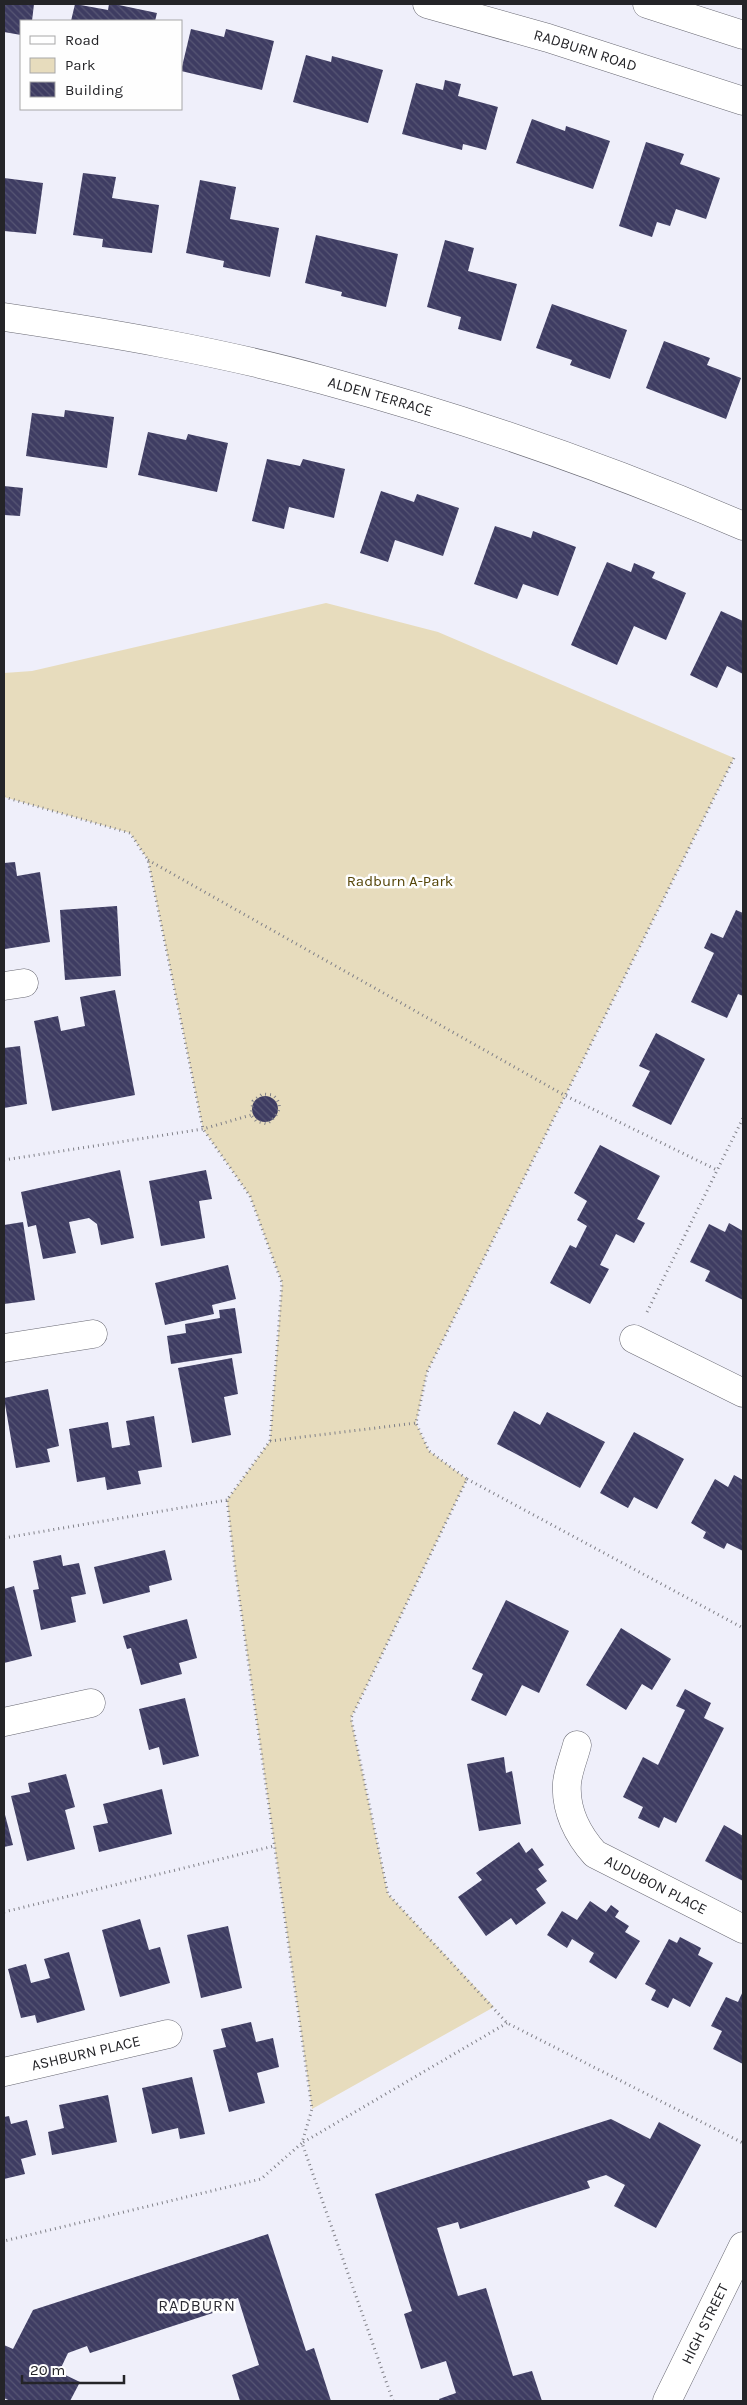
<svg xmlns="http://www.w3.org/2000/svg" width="747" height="2405" font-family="Karla,sans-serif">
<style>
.park{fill:#e7dcbd}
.building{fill:url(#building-back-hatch)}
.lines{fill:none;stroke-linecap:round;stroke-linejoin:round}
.minor-casing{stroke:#696973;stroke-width:29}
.path{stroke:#808088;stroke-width:3;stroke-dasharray:1 4;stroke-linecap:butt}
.minor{stroke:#fff;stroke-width:28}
.labels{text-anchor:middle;stroke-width:5;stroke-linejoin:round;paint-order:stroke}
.street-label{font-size:15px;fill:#242428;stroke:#fefefe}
.park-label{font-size:15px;fill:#544407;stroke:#fefefe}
.neighbourhood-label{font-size:16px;letter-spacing:1px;fill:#2b2b33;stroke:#fefefe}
</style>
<defs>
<pattern id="building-back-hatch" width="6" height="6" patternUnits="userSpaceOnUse" patternTransform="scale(1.25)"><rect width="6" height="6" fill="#3e3c62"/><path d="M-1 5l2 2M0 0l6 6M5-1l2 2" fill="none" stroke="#575674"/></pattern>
</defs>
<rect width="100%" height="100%" fill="#efeffa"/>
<path class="park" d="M326,603L438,632L734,758L427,1372L416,1423L429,1451L467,1479L351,1718L388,1894L494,2007L312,2109L235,1568L227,1500L270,1441L282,1283L250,1196L203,1129L148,860L130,833L4,797V673L32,671Z"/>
<g class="building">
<path d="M4,4H34L32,21H21V35L4,32Z"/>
<path d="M75,4L108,10L109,4H114L157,13L155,21H71Z"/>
<path d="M191,29L224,37L226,29L274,41L262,90L181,71Z"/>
<path d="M306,55L331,62L332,56L383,70L368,123L293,102Z"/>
<path d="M445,80L461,84L458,96L498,107L486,150L463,144L462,150L402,134L416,83L443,90Z"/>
<path d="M532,119L565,131L566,126L610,141L593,189L516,163Z"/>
<path d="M646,142L684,154L680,164L720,178L706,219L676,209L670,226L657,222L652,237L619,226Z"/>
<path d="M83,173L116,177L112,198L159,205L152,253L102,247L103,239L73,235Z"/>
<path d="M4,178L43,183L36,234L4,231Z"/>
<path d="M200,180L236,187L230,219L279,228L270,277L223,267L224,261L186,253Z"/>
<path d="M316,235L398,254L386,307L341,296L342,292L305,283Z"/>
<path d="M445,240L474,248L468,271L517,284L501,341L458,329L461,317L427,307Z"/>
<path d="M552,304L627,330L610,379L570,365L572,360L536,348Z"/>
<path d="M664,341L710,358L707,365L741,378L726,419L646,388Z"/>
<path d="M65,410L114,417L107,468L26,456L32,413L64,417Z"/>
<path d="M148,432L186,440L188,434L228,443L217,492L138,475Z"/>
<path d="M267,459L300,466L303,459L345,469L334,518L289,507L284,529L252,521Z"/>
<path d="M4,486L23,488L20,516L4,515Z"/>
<path d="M381,491L414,502L417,494L459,508L443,556L395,540L388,562L360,553Z"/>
<path d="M495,526L531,538L533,531L576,547L558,596L523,584L517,599L474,584Z"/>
<path d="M607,562L631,572L634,563L655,572L652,578L686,593L666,640L634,626L617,665L571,645Z"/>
<path d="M721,611L743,621V674L727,666L717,688L690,675Z"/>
<path d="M15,862L17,876L40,872L50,942L5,949L4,863Z"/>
<path d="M117,906L121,976L65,980L60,910Z"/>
<path d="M736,910L743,913V996L738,994L727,1018L691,1002L714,953L704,948L711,933L723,938Z"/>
<path d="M115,990L135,1095L52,1111L34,1021L58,1016L61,1031L85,1026L80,997Z"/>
<path d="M656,1033L705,1059L671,1125L632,1106L650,1071L639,1066Z"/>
<path d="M20,1046L27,1104L4,1108V1048Z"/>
<circle cx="265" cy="1109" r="13"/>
<path d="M600,1145L660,1176L637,1219L645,1223L634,1243L616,1234L600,1265L609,1269L590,1304L550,1283L570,1245L576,1248L587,1226L577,1220L587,1201L574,1193Z"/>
<path d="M120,1170L134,1238L101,1245L97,1224L89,1218L69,1222L76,1253L43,1259L36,1225L28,1227L21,1192Z"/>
<path d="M206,1170L212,1199L199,1201L205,1238L161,1246L149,1181Z"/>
<path d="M23,1222L35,1300L4,1304V1225Z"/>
<path d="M729,1223L743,1231V1300L705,1281L710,1271L690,1262L709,1224L725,1232Z"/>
<path d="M228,1265L236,1299L212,1305L214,1314L165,1325L155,1283Z"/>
<path d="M235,1308L242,1353L171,1364L167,1336L186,1333L185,1324L220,1318L219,1310Z"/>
<path d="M232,1358L238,1394L224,1397L231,1435L192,1443L178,1368Z"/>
<path d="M48,1389L59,1446L47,1449L50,1462L16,1468L4,1398Z"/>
<path d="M514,1411L540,1425L547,1412L605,1442L580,1488L497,1444Z"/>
<path d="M154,1416L162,1467L138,1471L141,1484L107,1490L105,1477L77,1482L69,1429L108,1422L112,1448L130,1445L126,1421Z"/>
<path d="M634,1432L684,1459L657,1509L634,1497L628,1508L600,1493Z"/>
<path d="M734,1475L743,1480V1551L727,1543L724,1549L703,1538L706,1532L691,1523L715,1479L728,1487Z"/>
<path d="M165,1550L172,1580L149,1586L150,1592L103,1604L94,1567Z"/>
<path d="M61,1555L63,1566L79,1563L86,1594L71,1597L76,1622L41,1630L33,1590L39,1589L33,1561Z"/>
<path d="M14,1586L32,1656L4,1663V1589Z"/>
<path d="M506,1600L569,1631L539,1693L522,1685L506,1716L471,1700L483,1674L472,1669Z"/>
<path d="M187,1619L197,1658L179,1663L182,1674L141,1685L131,1648L127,1649L123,1636Z"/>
<path d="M621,1628L671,1659L652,1690L642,1684L626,1710L586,1685Z"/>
<path d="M685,1689L711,1703L704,1718L724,1728L676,1823L664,1817L659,1828L638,1818L643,1807L623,1797L643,1757L658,1765L685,1710L676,1706Z"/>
<path d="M185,1698L199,1756L163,1765L159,1747L149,1750L139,1709Z"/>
<path d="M504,1757L506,1773L512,1771L521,1824L479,1831L467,1764Z"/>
<path d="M66,1774L75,1807L65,1810L75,1849L27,1861L11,1796L30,1792L28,1783Z"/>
<path d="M162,1789L172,1834L99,1852L93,1826L108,1823L103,1804Z"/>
<path d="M4,1811L13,1845L4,1847Z"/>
<path d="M724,1825L743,1836V1881L705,1861Z"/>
<path d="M519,1842L526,1853L532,1848L544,1865L538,1869L547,1881L536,1889L546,1903L516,1925L511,1918L486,1936L458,1897L482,1880L476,1873Z"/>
<path d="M590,1901L606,1912L611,1905L619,1911L615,1917L629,1926L625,1932L640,1941L616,1979L589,1962L594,1953L572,1939L567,1948L547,1935L562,1911L577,1920Z"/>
<path d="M140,1919L149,1950L160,1947L170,1983L120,1997L102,1930Z"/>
<path d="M228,1926L242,1988L201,1998L187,1935Z"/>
<path d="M680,1937L701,1948L698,1955L713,1963L690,2007L673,1998L668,2008L651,2000L656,1990L645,1984L669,1939L677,1943Z"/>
<path d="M69,1952L85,2010L37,2023L35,2015L21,2018L8,1969L26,1964L31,1983L50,1978L44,1959Z"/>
<path d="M743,1991V2064L713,2049L722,2031L711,2026L726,1997L738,2002Z"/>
<path d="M251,2022L256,2042L273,2038L279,2067L257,2073L265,2103L229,2112L213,2050L226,2047L221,2029Z"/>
<path d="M192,2077L205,2134L180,2139L178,2128L152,2134L142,2088Z"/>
<path d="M108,2095L117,2142L52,2155L48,2132L64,2128L59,2105Z"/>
<path d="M9,2116L11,2124L27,2120L36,2155L21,2159L25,2174L4,2179V2117Z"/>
<path d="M611,2119L650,2139L659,2122L701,2145L656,2228L614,2206L625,2185L606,2175L587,2181L590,2188L460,2229L458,2222L437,2228L458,2296L486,2288L513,2376L532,2371L542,2401H440L439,2399L456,2393L446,2361L421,2369L404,2314L412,2311L375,2194Z"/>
<path d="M268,2234L306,2351L314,2348L331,2401H240L232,2375L259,2365L238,2298L217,2305L219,2311L90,2353L87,2346L68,2353L59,2372L80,2382L70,2401H10L4,2398V2345L13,2349L33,2310Z"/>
</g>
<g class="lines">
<defs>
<g id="minor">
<path id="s1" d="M427,4L548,38L743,101"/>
<path d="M647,4L743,35"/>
<path id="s2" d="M4,317C111,333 218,351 323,380C467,419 606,467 743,526"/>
<path d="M4,986L24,983"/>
<path d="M634,1339L743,1393"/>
<path d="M4,1348L93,1334"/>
<path d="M4,1722L91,1703"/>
<path id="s3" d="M577,1745C574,1757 568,1771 567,1783C565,1810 578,1835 595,1854L743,1929"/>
<path id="s4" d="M4,2072L168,2034"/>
<path id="s5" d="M667,2401L743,2246"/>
</g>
</defs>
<use href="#minor" class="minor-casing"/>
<g class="path">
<path d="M734,758L427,1372L416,1423L429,1451L467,1479L351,1718L388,1894L507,2023L743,2143"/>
<path d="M4,797L130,833L148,860L203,1129L250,1196L282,1283L270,1441L227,1500L235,1568L312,2109L302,2143L261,2179L4,2241"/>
<path d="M148,860L564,1095L717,1170"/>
<path d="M4,1160L203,1129L251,1115L253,1101L262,1094L273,1095C285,1106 278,1115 267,1124L256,1121L251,1115"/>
<path d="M647,1312L743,1118"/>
<path d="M270,1441L416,1423"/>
<path d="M467,1479L743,1628"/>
<path d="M4,1538L227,1500"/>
<path d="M4,1912L274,1846"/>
<path d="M393,2401L302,2143L507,2023"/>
</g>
<use href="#minor" class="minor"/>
</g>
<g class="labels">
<g class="street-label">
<text dy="5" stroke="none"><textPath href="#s1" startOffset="165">RADBURN ROAD</textPath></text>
<text dy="5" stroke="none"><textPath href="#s2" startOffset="385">ALDEN TERRACE</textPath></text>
<text dy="5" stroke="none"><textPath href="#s3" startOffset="186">AUDUBON PLACE</textPath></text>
<text dy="5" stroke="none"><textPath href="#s4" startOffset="84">ASHBURN PLACE</textPath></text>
<text dy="5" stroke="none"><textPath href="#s5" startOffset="86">HIGH STREET</textPath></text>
</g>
<g class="park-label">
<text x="400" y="886">Radburn A-Park</text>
</g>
<g class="neighbourhood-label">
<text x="197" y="2311">RADBURN</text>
</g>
</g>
<rect width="747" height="2405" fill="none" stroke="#242428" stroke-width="10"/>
<rect x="20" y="20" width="162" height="90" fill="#fefefe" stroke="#a7a7a8"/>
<rect x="30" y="36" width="25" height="8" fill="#ffffff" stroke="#a7a7a8"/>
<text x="65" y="45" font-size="15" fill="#242428">Road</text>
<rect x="30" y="58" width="25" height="15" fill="#e7dcbd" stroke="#a7a7a8"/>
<text x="65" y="70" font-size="15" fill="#242428">Park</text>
<rect x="30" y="82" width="25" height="15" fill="url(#building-back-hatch)" stroke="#a7a7a8"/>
<text x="65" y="95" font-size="15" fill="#242428">Building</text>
<path d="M22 2375v8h102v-8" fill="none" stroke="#242428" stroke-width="2.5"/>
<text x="30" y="2375" font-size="15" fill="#242428" stroke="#fefefe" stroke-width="4" paint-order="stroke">20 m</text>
</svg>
